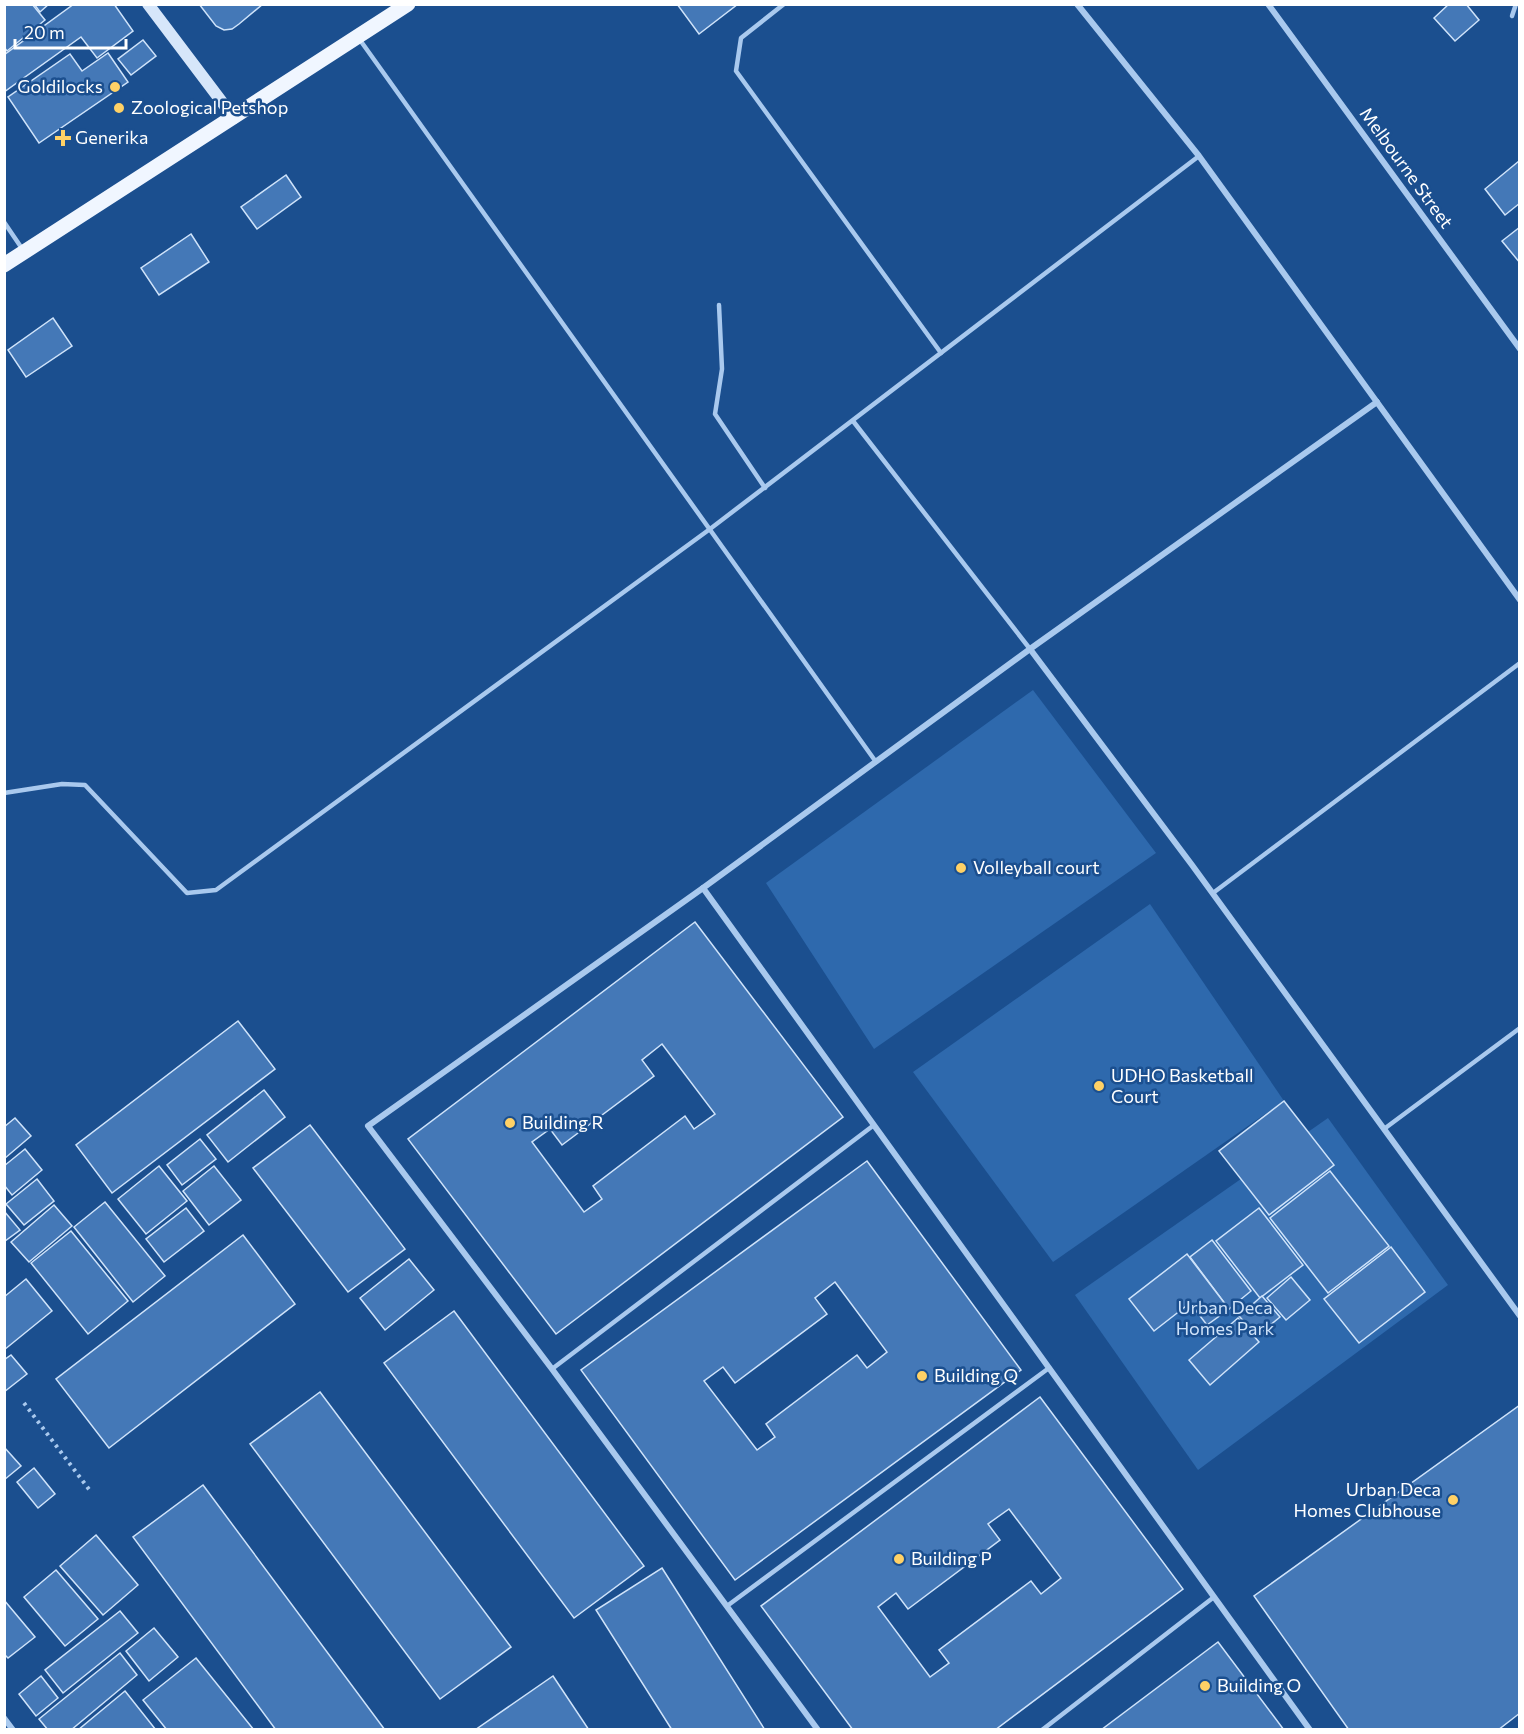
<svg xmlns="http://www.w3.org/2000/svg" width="1524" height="1734" font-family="Commissioner,sans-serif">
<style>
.green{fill:#2e69ad}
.building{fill:#4478b7;stroke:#cfe3fa;stroke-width:1.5;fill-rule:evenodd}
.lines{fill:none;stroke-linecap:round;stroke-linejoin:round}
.path{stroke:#a9c9ee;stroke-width:4;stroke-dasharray:3 4.5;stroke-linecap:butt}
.lane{stroke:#a9c9ee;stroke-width:4.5}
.street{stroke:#a9c9ee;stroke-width:6}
.secondary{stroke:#d6e6fa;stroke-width:12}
.primary{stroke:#f0f6ff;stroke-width:15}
.poi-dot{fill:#ffd166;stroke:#1b4f8f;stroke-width:2}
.labels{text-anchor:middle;stroke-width:5;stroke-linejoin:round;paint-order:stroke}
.poi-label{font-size:18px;fill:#fff;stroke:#1b4f8f;text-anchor:start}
.street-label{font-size:18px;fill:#fff;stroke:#1b4f8f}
.park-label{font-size:18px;fill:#cfe3fa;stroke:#1b4f8f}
</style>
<rect width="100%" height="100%" fill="#1b4f8f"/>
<g class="green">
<path d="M1033,690L1156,853L874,1049L766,883Z"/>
<path d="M1150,904L1284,1101L1053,1262L913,1072Z"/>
<path d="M1328,1118L1448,1285L1198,1470L1075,1295Z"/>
</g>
<g class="building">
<path d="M4,4H32L45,20L7,51L4,47Z"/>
<path d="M34,4H49L40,12Z"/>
<path d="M74,4H114L133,31L97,58L81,37L4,92V55Z"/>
<path d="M199,4H263L239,24L232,29L224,30L216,26Z"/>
<path d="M677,4H738L699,34Z"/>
<path d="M1449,4H1466L1479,20L1455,41L1434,18Z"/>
<path d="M143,40L156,56L131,75L118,59Z"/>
<path d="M108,53L128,82L39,143L8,97L70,54L82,71Z"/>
<path d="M1519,161L1520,203L1505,215L1485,189Z"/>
<path d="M286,175L301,197L257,229L241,207Z"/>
<path d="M1520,227V263L1502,241Z"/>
<path d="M191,234L209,262L159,295L141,268Z"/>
<path d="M53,318L72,346L26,377L8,350Z"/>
<path d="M695,922L843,1117L556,1334L408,1139ZM662,1044L715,1114L694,1129L685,1116L593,1186L602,1199L584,1212L532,1142L550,1129L562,1145L654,1076L642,1060Z"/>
<path d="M238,1021L275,1069L112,1193L76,1145Z"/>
<path d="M264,1090L285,1117L228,1162L207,1135Z"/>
<path d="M1284,1101L1334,1165L1269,1215L1219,1151Z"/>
<path d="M15,1118L31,1136L4,1159V1127Z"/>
<path d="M310,1125L405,1249L348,1292L253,1168Z"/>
<path d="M200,1139L216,1159L182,1185L167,1165Z"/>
<path d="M25,1149L42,1170L12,1195L4,1185V1166Z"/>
<path d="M867,1161L1021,1370L735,1580L581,1370ZM835,1282L887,1352L867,1368L857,1355L766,1424L775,1437L757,1450L704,1381L723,1367L735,1383L827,1314L815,1298Z"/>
<path d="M159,1166L187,1201L146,1234L118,1199Z"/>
<path d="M214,1166L241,1200L209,1225L183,1191Z"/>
<path d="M1330,1171L1389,1246L1328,1293L1270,1218Z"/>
<path d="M37,1179L54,1201L24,1225L6,1204Z"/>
<path d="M105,1202L165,1276L133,1302L74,1227Z"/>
<path d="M54,1205L72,1226L29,1262L11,1242Z"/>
<path d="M186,1208L204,1231L164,1262L146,1239Z"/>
<path d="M1259,1208L1303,1265L1260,1298L1216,1241Z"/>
<path d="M4,1211L20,1230L5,1241H4Z"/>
<path d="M71,1231L128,1301L88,1334L31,1263Z"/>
<path d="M243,1235L295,1304L109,1448L56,1379Z"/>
<path d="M1212,1240L1251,1291L1229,1309L1190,1257Z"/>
<path d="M1391,1247L1425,1292L1359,1343L1324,1299Z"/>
<path d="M1187,1254L1229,1309L1207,1325L1190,1303L1154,1331L1129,1299Z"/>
<path d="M409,1259L434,1290L385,1330L360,1298Z"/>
<path d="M1291,1277L1310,1300L1286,1320L1267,1298Z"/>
<path d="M26,1279L52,1311L4,1350V1297Z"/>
<path d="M1262,1296L1280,1317L1257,1336L1239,1316Z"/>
<path d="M454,1311L644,1566L574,1618L384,1363Z"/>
<path d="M1238,1318L1259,1342L1210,1385L1189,1360Z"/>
<path d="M11,1355L27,1374L4,1392V1360Z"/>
<path d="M320,1392L511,1647L440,1699L250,1444Z"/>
<path d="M1040,1397L1183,1589L995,1730H853L761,1606ZM1009,1509L1061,1578L1041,1594L1031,1581L939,1650L949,1663L930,1677L878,1607L896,1593L908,1609L1000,1540L988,1524Z"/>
<path d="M1520,1405V1713L1498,1730H1349L1254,1596Z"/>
<path d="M4,1447L21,1466L4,1480Z"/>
<path d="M34,1468L55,1494L38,1508L17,1482Z"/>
<path d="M203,1485L385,1730H276L133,1537Z"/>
<path d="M96,1535L138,1585L103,1615L60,1566Z"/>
<path d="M662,1568L765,1730H672L596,1610Z"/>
<path d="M56,1570L98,1619L65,1646L24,1597Z"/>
<path d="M4,1600L35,1637L8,1658L4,1654Z"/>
<path d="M120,1611L138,1633L63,1693L45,1670Z"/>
<path d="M154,1628L178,1657L149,1681L126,1651Z"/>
<path d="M1218,1642L1284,1730H1101Z"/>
<path d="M120,1653L137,1675L71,1730H48L39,1719Z"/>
<path d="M196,1658L254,1730H167L143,1700Z"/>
<path d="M41,1676L58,1698L36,1716L19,1694Z"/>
<path d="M553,1676L589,1730H475Z"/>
<path d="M125,1691L156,1730H78Z"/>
</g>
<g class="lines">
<path class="path" d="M24,1403L91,1492"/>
<g class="lane">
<path d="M784,4L741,38L736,71L941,353"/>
<path d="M1512,16L1516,4"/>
<path d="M360,40L876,762"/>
<path d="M4,222L23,250"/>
<path d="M719,305L722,369L715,414L765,488"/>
<path d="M853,421L1030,649"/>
<path d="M4,793L62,784L85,785L187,893L216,890L710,529L1199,156"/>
<path d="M1213,893L1520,663"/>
<path d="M1384,1129L1520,1028"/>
<path d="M552,1369L874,1125"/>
<path d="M727,1606L1049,1368"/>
<path d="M1042,1730L1214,1597"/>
</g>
<g class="street">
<path d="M1077,4L1199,156L1520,600"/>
<path d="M1268,4L1520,349"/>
<path d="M1030,649L1192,865L1520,1316"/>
<path d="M703,888L1310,1730"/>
<path d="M4,1718L13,1730"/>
<path d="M818,1730L552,1369L368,1126L703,888L1030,649L1377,402"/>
</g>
<path class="secondary" d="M148,4L234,118"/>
<path class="primary" d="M4,265L408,4"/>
</g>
<g class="poi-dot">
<circle cx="115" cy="87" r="6"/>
<circle cx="119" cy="108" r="6"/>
<path d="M60 129h6v6h6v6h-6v6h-6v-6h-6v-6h6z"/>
<circle cx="961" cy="868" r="6"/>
<circle cx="1099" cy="1086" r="6"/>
<circle cx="510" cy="1123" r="6"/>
<circle cx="922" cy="1376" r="6"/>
<circle cx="1453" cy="1500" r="6"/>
<circle cx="899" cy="1559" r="6"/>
<circle cx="1205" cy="1686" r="6"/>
</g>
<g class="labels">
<g class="poi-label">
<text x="103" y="93" text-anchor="end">Goldilocks</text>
<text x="131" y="114">Zoological Petshop</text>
<text x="75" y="144">Generika</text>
<text x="973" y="874">Volleyball court</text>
<text x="1111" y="1082">UDHO Basketball<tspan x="1111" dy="21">Court</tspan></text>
<text x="522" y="1129">Building R</text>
<text x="934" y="1382">Building Q</text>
<text x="1441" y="1496" text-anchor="end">Urban Deca<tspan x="1441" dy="21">Homes Clubhouse</tspan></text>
<text x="911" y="1565">Building P</text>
<text x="1217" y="1692">Building O</text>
</g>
<g class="street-label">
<text transform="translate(1406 168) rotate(54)" y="6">Melbourne Street</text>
</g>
<g class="park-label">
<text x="1225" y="1314">Urban Deca<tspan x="1225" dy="21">Homes Park</tspan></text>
</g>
</g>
<rect width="1524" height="1734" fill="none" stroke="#ffffff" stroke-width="12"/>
<path d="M15 39v9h111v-9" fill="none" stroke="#ffffff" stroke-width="3"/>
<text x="24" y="39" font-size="18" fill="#ffffff" stroke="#1b4f8f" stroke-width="4.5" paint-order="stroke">20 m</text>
</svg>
